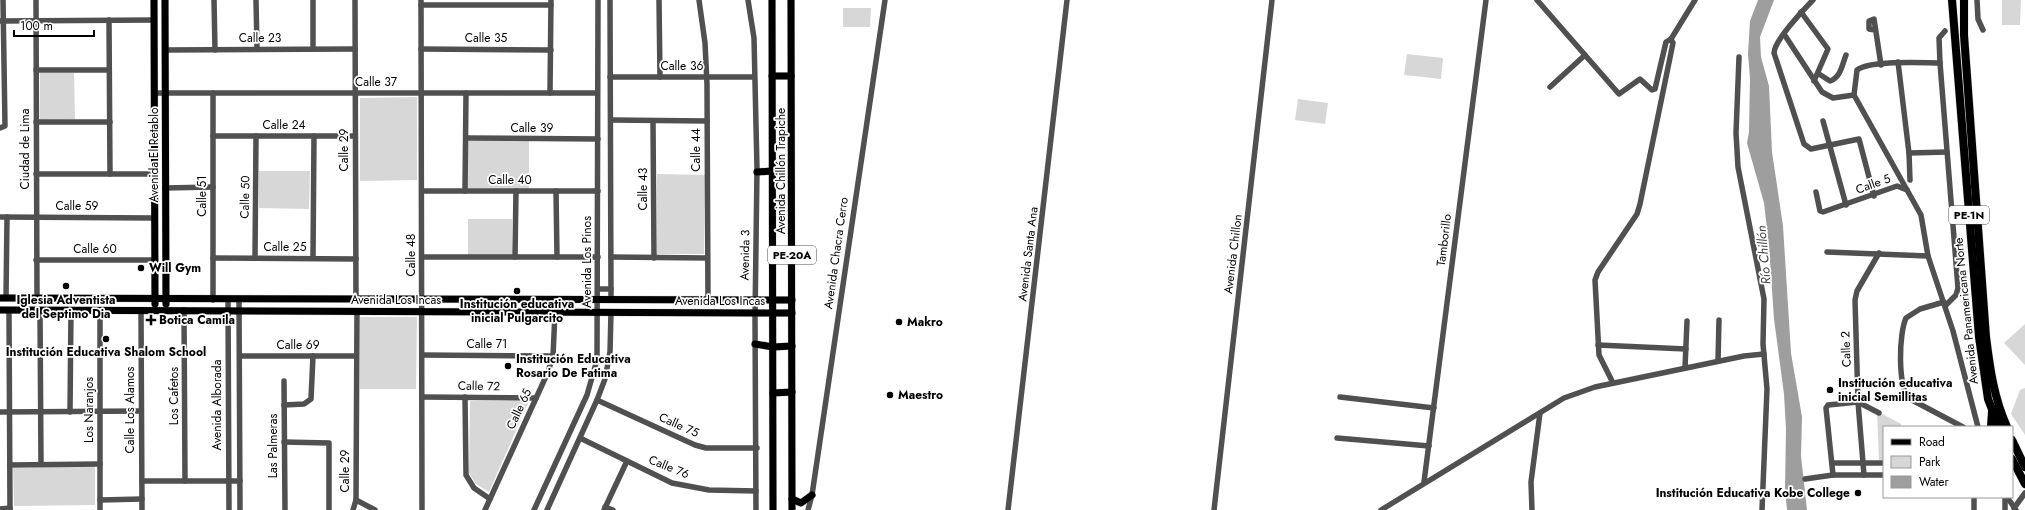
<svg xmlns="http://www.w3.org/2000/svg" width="2025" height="510" font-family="Jost,sans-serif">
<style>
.green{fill:#d7d7d7}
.water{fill:#9e9e9e}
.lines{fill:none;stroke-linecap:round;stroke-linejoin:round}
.major-casing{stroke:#dbdbdb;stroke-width:8}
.highway-casing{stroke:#dbdbdb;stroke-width:9}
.minor{stroke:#505050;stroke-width:5.5}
.major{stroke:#000;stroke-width:7}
.highway{stroke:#000;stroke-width:8}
.poi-dot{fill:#000;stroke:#fff;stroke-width:1.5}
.labels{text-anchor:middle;stroke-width:3.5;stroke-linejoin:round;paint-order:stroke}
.shield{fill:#fff;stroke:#4c4c4c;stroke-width:1}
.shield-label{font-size:11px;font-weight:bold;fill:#000}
.street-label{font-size:12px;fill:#000;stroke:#fff}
.poi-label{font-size:12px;font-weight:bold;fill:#000;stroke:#fff;text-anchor:start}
.water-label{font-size:13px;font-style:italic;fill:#3f3f3f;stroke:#fff}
</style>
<rect width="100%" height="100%" fill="#fff"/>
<g class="green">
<path d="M2002,0H2021L2020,25H2002Z"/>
<path d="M843,8H871L870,27H843Z"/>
<path d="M1407,54L1443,58L1441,79L1404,75Z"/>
<path d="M40,73H74L75,119L40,120Z"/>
<path d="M417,97V180L360,181V98Z"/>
<path d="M1298,99L1328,103L1325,124L1295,120Z"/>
<path d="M468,141H529V189L467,188Z"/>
<path d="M259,171H310L309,209L259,208Z"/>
<path d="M657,174L705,175L704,254H657Z"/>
<rect x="468" y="219" width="44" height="36"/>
<path d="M360,317H417L416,389H360Z"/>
<path d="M2025,324V365L2004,343Z"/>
<path d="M2025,388V435L2011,414L2020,390Z"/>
<path d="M470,401H529L489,492L476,484L469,473Z"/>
<path d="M1877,411L1901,424V427H1884V460H1879Z"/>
<path d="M95,466V505L14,506L13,468Z"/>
</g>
<path class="water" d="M1758,0H1774L1760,37L1761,57L1769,86L1772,152L1783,226L1791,353L1802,417L1801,456L1807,510H1787L1785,490L1786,429L1784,394L1774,319L1769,246L1764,203L1747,143L1749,132L1750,78L1748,54L1750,21Z"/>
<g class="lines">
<defs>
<g id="major">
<path d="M154,0L155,304"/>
<path d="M165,0L166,304"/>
<path d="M772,0L773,510"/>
<path d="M791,0L792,510"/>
<path d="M772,76H791"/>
<path d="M757,172L772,171"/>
<path d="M0,298L792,300"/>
<path d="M0,310L792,313"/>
<path d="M755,344L773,347L792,346"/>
<path d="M773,393L792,392"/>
<path d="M792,499L801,503L812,495"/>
</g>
<g id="highway">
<path d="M1952,0L1979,337L1988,399L1999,427"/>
<path d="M1964,0V35L1986,337C1990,369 1994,398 2007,427"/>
<path d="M1991,427L1992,412"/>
<path d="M2012,440L2025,467"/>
<path d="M2012,459L2025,484"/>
</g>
</defs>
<use href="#major" class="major-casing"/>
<use href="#highway" class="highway-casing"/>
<g class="minor">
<path d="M36,0L37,298"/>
<path d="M214,0L215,50"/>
<path d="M256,0L257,49"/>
<path d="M313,0V49"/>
<path d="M355,0L356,299"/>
<path d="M421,0L422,510"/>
<path d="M610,0L611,300"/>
<path d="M659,0L660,77"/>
<path d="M699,0L705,43L707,84L708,300"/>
<path d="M748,0L754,38L757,169L755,319L756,510"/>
<path d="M1537,0L1619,94L1640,79L1652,90L1655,89L1666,42L1671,39"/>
<path d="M1813,0C1803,10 1774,41 1774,53L1804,144L1811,149L1859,139L1874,196"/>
<path d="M1977,0L1978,19L1983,30"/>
<path d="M421,5H551"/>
<path d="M1801,12L1828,49L1814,81"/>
<path d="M109,20L110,174"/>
<path d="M0,21L154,20"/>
<path d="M1875,30L1869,29V21L1874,19L1881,65"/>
<path d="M1945,31L1939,38L1940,63L1958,288L1956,295L1945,306"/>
<path d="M1784,34L1822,92L1833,98L1854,95"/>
<path d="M421,49L551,50"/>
<path d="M165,50L355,49"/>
<path d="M1739,57L1736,133L1738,167L1764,299L1763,344L1767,389L1762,510"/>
<path d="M1898,62L1909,153L1910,180"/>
<path d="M1940,63C1922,63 1871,60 1857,70L1854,95L1921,215L1928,256L1953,331L1978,427"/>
<path d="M36,70H109"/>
<path d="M1819,74L1830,81C1841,77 1842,65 1846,55"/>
<path d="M610,77H754"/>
<path d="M1550,87L1585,55"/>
<path d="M154,93H597"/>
<path d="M550,93L551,0"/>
<path d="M611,120L707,121"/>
<path d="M653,121L654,258"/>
<path d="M1823,121L1846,205"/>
<path d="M36,122H110"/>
<path d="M0,128L5,126L3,0"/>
<path d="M213,136H355"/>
<path d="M466,138L598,139"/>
<path d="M1909,153L1947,152"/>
<path d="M36,174H154"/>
<path d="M165,188L213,187"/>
<path d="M422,191H598"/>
<path d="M465,191L466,93"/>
<path d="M556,191L557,257"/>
<path d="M1816,192L1820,211L1823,212L1897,186L1907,190"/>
<path d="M0,217L154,218"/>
<path d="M1827,252L1928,256"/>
<path d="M422,257H598"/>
<path d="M515,257L516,191"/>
<path d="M611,257L707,258"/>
<path d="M213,258L356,259"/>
<path d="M255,258L256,136"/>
<path d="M313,258L314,136"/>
<path d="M36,260H154"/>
<path d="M598,289H611"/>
<path d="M6,298L7,217"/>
<path d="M228,299L229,510"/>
<path d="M239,299L240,510"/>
<path d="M213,300V93"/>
<path d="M1944,302L1920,309L1906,318C1899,333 1897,387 1910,399L1963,427"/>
<path d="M9,310L10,510"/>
<path d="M40,310L41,464"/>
<path d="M100,310V510"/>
<path d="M141,310L142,510"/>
<path d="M184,310L185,481"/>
<path d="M1598,345L1686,349"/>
<path d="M422,355L553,356"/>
<path d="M240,356H356"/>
<path d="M1718,361L1719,320"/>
<path d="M1685,368L1687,321"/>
<path d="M284,381L285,510"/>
<path d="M1613,383L1599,355L1595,280L1598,272L1637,214L1640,204L1673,43L1671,39L1695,0"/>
<path d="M422,397L536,398"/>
<path d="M465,397L466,475L474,488L490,499"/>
<path d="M1340,397L1434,408"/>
<path d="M597,400L695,445L706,448H757"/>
<path d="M284,405L304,404L311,399L313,356"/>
<path d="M0,412L141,411"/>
<path d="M70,412L71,310"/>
<path d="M580,438L672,483L709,490L756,491"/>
<path d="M1337,438L1429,446"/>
<path d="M284,442L329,443V510"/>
<path d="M1832,463H1884"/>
<path d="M10,465L100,464"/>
<path d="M1833,475L1826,408L1828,405L1858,402L1879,413"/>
<path d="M1864,475L1858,402L1855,300L1857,291L1879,253"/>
<path d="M1805,479L1833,475H1884"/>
<path d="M142,481H240"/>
<path d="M1424,482L1486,0"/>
<path d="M2007,497L2016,510"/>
<path d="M100,500L142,499"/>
<path d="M356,500L375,510"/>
<path d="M605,507L613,510"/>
<path d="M2014,508L2025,493"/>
<path d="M0,509L10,508"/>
<path d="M353,510L356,500L357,311"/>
<path d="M485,510L548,372L553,356L555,312"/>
<path d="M534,510L587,395L597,360L598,0"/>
<path d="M547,510L597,400L605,379L610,352L611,312"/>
<path d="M604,510L627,461"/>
<path d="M808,510L812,495L885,0"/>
<path d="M1008,510L1067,0"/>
<path d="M1214,510L1272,0"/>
<path d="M1381,510L1564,398L1595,387L1744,356L1764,354"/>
<path d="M1532,510L1531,482L1540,413"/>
<path d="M1974,510V497"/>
<path d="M2005,510V497"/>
</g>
<use href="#major" class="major"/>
<use href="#highway" class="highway"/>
</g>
<g class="poi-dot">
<circle cx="141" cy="268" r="4"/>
<circle cx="66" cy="286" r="4"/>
<circle cx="517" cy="291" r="4"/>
<path d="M149 314h4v4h4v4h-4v4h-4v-4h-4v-4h4z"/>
<circle cx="899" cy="322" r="4"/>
<circle cx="106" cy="339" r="4"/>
<circle cx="508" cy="366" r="4"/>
<circle cx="1830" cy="390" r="4"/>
<circle cx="890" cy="395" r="4"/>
<circle cx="1858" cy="493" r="4"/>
</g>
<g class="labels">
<g class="shield">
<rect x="1949" y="206" width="40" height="18" rx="3"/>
<rect x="768" y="246" width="48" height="18" rx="3"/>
</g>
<g class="shield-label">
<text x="1969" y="219">PE-1N</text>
<text x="792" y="259">PE-20A</text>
</g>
<g class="street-label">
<text x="260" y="42">Calle 23</text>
<text x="486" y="42">Calle 35</text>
<text x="682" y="70">Calle 36</text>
<text x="376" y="86">Calle 37</text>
<text x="284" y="129">Calle 24</text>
<text x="532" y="132">Calle 39</text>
<text transform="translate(25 149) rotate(-90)" y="4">Ciudad de Lima</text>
<text transform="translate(344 150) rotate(-90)" y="4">Calle 29</text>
<text transform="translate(696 150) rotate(-90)" y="4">Calle 44</text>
<text transform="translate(154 155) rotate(-90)" y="4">Avenida El Retablo</text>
<text transform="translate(781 171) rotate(-90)" y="4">Avenida Chillón Trapiche</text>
<text x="510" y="184">Calle 40</text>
<text transform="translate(1873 184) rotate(-20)" y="4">Calle 5</text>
<text transform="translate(643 189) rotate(-90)" y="4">Calle 43</text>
<text transform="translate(202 196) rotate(-90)" y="4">Calle 51</text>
<text transform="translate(245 197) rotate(-89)" y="4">Calle 50</text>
<text x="77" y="210">Calle 59</text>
<text transform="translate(1444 240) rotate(-83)" y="4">Tamborillo</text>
<text x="285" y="251">Calle 25</text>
<text x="95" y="253">Calle 60</text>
<text transform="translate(836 253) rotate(-82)" y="4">Avenida Chacra Cerro</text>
<text transform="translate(1028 254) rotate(-83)" y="4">Avenida Santa Ana</text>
<text transform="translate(1233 254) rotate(-83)" y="4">Avenida Chillon</text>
<text transform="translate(411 255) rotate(-90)" y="4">Calle 48</text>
<text transform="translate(745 255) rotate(-89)" y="4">Avenida 3</text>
<text transform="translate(587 262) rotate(-90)" y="4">Avenida Los Pinos</text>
<text x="396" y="304">Avenida Los Incas</text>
<text x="720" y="305">Avenida Los Incas</text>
<text transform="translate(1966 311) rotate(-96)" y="4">Avenida Panamericana Norte</text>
<text x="487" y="348">Calle 71</text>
<text x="298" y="349">Calle 69</text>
<text transform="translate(1846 349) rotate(-92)" y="4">Calle 2</text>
<text transform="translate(479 386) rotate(1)" y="4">Calle 72</text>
<text transform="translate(174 396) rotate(-90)" y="4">Los Cafetos</text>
<text transform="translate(217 405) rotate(-90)" y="4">Avenida Alborada</text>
<text transform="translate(519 409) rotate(-65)" y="4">Calle 65</text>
<text transform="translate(89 410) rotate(-90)" y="4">Los Naranjos</text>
<text transform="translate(130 410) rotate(-90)" y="4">Calle Los Alamos</text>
<text transform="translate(679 425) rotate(24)" y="4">Calle 75</text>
<text transform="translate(273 446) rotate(-90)" y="4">Las Palmeras</text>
<text transform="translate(669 467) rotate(22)" y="4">Calle 76</text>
<text transform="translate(345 471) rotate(-90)" y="4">Calle 29</text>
</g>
<g class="poi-label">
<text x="149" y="272">Will Gym</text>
<text x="66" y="304" text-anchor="middle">Iglesia Adventista<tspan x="66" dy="14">del Septimo Dia</tspan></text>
<text x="517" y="308" text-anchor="middle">Institución educativa<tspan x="517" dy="14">inicial Pulgarcito</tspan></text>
<text x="159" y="324">Botica Camila</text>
<text x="907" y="326">Makro</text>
<text x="106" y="356" text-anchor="middle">Institución Educativa Shalom School</text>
<text x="516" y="363">Institución Educativa<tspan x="516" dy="14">Rosario De Fatima</tspan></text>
<text x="1838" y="387">Institución educativa<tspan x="1838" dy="14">inicial Semillitas</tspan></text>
<text x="898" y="399">Maestro</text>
<text x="1850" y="497" text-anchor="end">Institución Educativa Kobe College</text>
</g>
<g class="water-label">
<text transform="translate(1763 255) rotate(-95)" y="5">Río Chillón</text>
</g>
</g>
<rect x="1883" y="426" width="130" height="72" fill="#ffffff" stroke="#999999"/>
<rect x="1891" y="439" width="20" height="6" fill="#000000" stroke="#999999"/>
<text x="1919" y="446" font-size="12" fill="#000000">Road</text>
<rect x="1891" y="456" width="20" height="12" fill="#d7d7d7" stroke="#999999"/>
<text x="1919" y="466" font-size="12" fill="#000000">Park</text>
<rect x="1891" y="476" width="20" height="12" fill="#9e9e9e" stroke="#999999"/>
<text x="1919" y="486" font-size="12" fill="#000000">Water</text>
<path d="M14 30v6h80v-6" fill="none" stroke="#000000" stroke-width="2"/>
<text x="20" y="30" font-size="12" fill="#000000" stroke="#ffffff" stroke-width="3" paint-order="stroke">100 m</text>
</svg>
